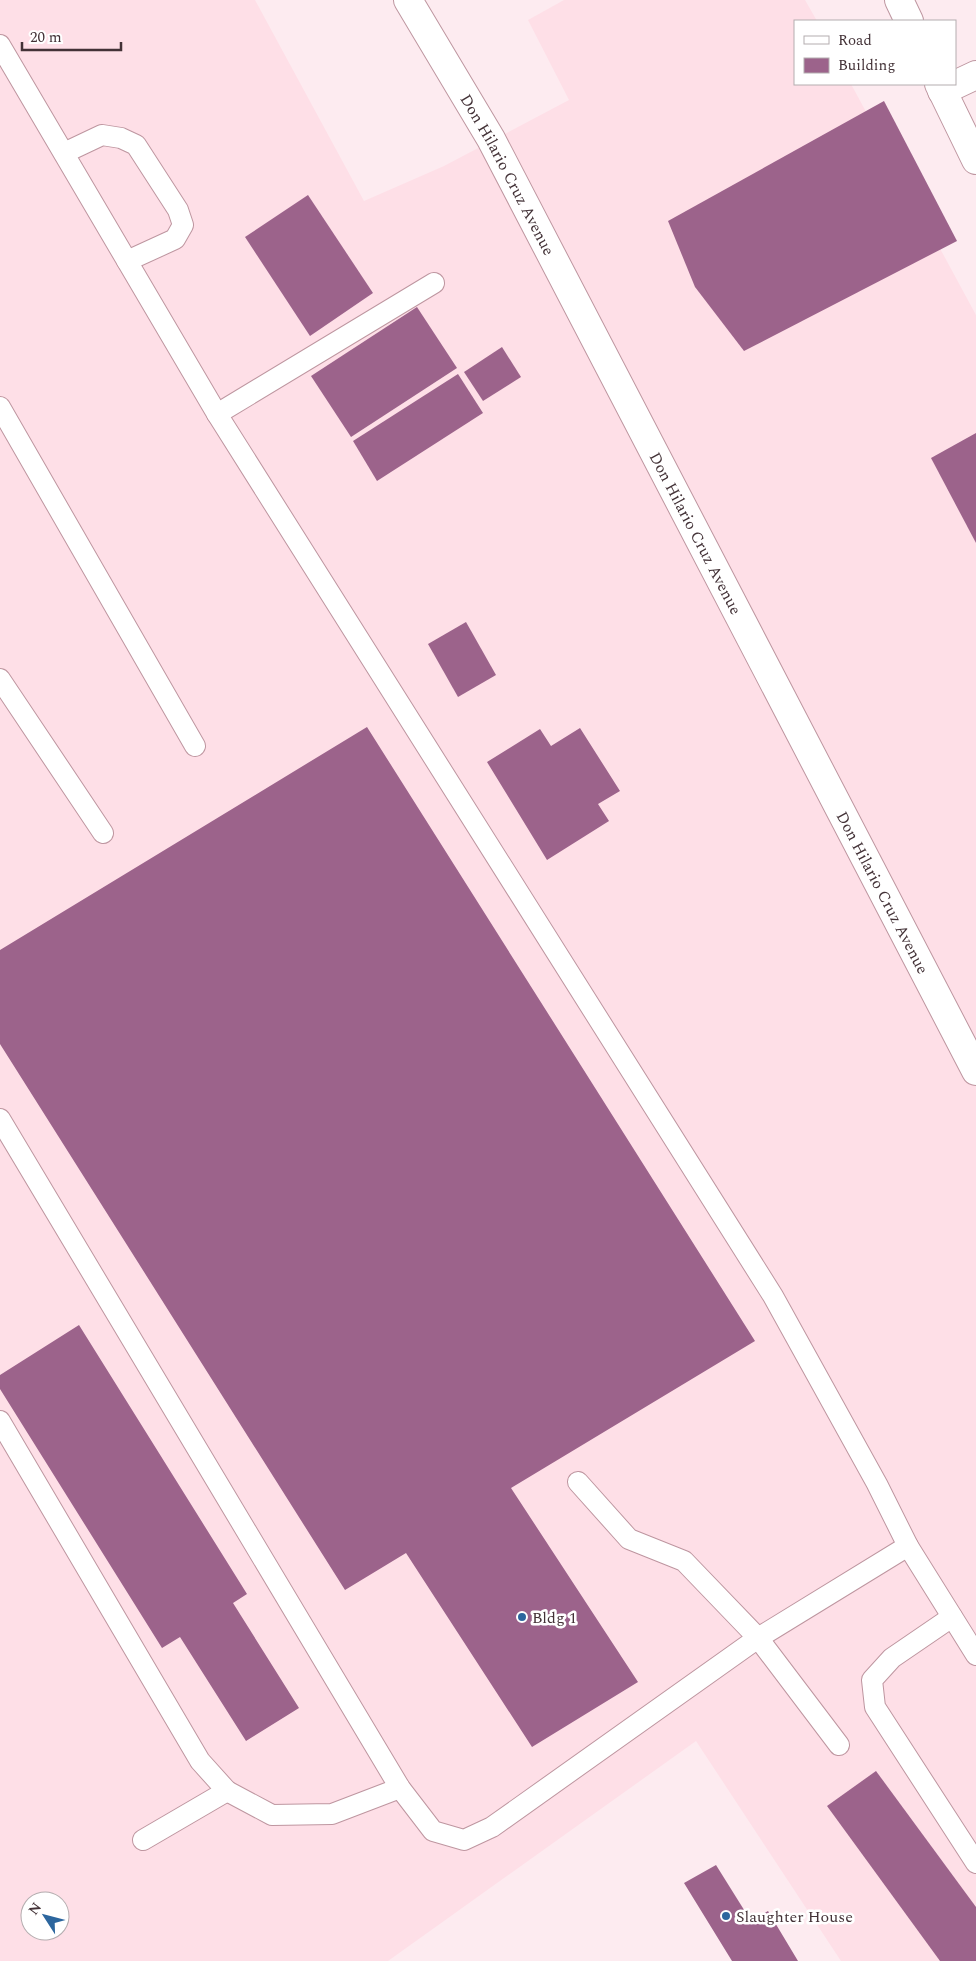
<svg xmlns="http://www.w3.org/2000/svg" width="976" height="1961" font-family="Spectral,serif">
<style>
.built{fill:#fedfe7;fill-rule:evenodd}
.building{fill:#9c638b}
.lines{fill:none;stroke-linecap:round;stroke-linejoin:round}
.service-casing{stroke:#be96a0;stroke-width:22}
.minor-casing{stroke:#be96a0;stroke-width:30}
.tertiary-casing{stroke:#be96a0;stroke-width:30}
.service{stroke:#fff;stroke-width:20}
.minor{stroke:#fff;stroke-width:28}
.tertiary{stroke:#fff;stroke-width:28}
.poi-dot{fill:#2c669e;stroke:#fff;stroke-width:2}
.labels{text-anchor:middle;stroke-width:5;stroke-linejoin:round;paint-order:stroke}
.street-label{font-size:16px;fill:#433237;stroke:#fff}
.poi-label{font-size:16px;fill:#433237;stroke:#fff;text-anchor:start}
</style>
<rect width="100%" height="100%" fill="#fdebf0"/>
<path class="built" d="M0,0H255L364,201L444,166L569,100L528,20L564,0H805L817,21H795V84H851L976,315V1961H841L696,1741L388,1961H0ZM30,1901H60V1931H30Z"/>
<g class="building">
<path d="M884,101L957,241L744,351L695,287L668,221Z"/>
<path d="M308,195L373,293L310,336L245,237Z"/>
<path d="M417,307L457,368L351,437L311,376Z"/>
<path d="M502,347L521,377L483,401L464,372Z"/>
<path d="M458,374L483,413L377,481L353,441Z"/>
<path d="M976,433V543L931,458Z"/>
<path d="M466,622L496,675L458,697L428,644Z"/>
<path d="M367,727L755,1341L511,1488L638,1682L532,1747L406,1553L345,1590L0,1044V950Z"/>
<path d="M580,728L620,791L598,804L609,821L547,860L487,762L540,729L551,746Z"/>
<path d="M79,1325L247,1594L233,1603L299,1708L246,1741L180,1637L162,1648L0,1389V1375Z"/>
<path d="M876,1771L976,1907V1961H940L827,1806Z"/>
<path d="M716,1865L751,1921L768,1911L798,1961H732L684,1883Z"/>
</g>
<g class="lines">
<defs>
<g id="service">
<path d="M0,45L217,414L773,1296L877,1484L908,1546L976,1655"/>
<path d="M64,153L102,135L121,138L136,145L178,210L183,225L175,239L127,261"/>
<path d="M0,407L195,746"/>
<path d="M217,414L434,283"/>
<path d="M0,679L103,833"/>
<path d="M0,1119L400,1788L433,1831L464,1840L492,1827L758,1638L908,1546"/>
<path d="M0,1421L200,1761L227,1791L272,1815L332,1814L400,1788"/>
<path d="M578,1482L629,1539L684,1561L758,1638L839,1745"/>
<path d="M952,1617L892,1658L872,1680L875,1707L976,1863"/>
<path d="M143,1840L227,1791"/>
</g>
<g id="minor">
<path d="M899,0L909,21"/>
<path d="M939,84L976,160"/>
<path d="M942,91L976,75"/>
</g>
<g id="tertiary">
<path id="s1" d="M408,0L491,139L976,1071"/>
</g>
</defs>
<use href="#service" class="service-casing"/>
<use href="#minor" class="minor-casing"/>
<use href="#tertiary" class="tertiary-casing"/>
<use href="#service" class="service"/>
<use href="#minor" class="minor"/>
<use href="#tertiary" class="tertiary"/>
</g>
<g class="poi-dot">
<circle cx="522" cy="1617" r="5"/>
<circle cx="726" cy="1916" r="5"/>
</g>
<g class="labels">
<g class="street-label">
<text dy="6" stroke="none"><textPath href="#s1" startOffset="201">Don Hilario Cruz Avenue</textPath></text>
<text dy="6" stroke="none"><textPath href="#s1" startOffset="606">Don Hilario Cruz Avenue</textPath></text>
<text dy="6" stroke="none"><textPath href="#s1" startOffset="1011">Don Hilario Cruz Avenue</textPath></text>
</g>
<g class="poi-label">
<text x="532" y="1623">Bldg 1</text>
<text x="736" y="1922">Slaughter House</text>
</g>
</g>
<rect x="794" y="20" width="162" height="65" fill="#ffffff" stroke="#b4adaf"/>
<rect x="804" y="36" width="25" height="8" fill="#ffffff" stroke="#b4adaf"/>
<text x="838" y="45" font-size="15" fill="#433237">Road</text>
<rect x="804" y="58" width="25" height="15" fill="#9c638b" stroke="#b4adaf"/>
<text x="838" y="70" font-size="15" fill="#433237">Building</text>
<g transform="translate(45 1916) rotate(306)"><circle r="24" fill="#ffffff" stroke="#b4adaf"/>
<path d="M0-4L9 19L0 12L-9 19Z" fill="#2c669e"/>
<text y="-8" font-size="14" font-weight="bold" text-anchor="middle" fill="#433237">N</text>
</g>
<path d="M22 42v8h99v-8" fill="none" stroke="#433237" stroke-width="2.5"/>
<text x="30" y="42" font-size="15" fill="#433237" stroke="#ffffff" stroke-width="4" paint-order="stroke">20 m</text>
</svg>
